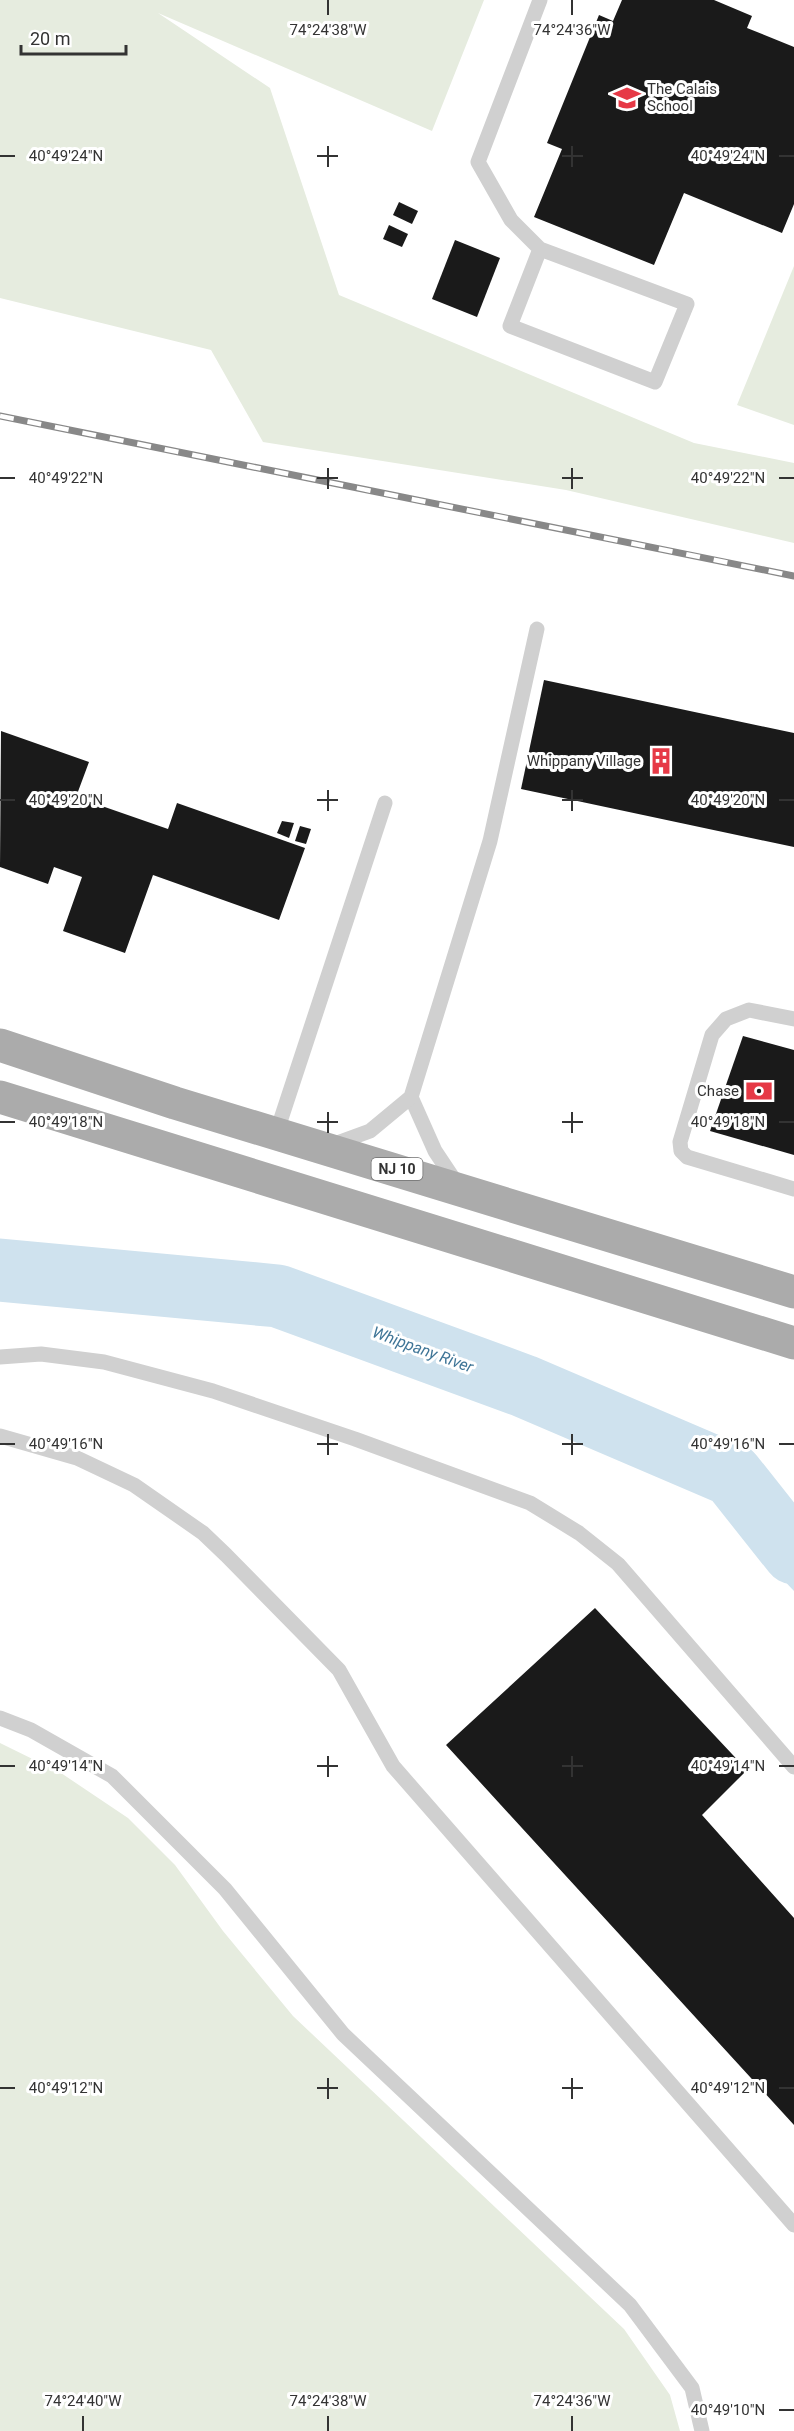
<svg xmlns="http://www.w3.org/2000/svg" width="794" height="2431" font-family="Roboto,sans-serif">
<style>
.green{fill:#e6ecdf}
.water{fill:#cfe2ee}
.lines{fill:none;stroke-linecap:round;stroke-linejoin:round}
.river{stroke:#cfe2ee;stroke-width:63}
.building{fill:#1a1a1a}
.service{stroke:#d0d0d0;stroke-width:15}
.primary{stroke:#ababab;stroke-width:33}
.rail-casing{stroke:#888;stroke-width:7}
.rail{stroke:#fff;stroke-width:4.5;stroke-dasharray:14;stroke-linecap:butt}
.ticks{fill:none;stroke:#333;stroke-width:2}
.labels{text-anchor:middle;stroke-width:6;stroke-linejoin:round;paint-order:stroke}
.shield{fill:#fff;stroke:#707070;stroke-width:1.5}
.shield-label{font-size:14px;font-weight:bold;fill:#333}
.poi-label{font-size:15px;fill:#333;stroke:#fff;text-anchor:end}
.water-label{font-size:16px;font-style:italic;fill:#3f7597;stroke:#fff}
.ticks-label{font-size:15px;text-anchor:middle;fill:#333;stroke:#fff;stroke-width:6;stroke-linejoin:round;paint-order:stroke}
</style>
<rect width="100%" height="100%" fill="#fff"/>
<g class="green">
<path d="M0,0H484L432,131L158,13L270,88L339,295L694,443L794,463V543L566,490L263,442L211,350L0,298Z"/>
<path d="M794,266V425L737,405Z"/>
<path d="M0,1743L61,1773L128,1818L175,1865L223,1931L293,2016L624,2329L670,2395L680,2431H0Z"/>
</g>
<path class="water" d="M781,1503L794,1516V1591L742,1536Z"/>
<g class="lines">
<path class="river" d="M0,1270L278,1296L524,1386L732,1475L794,1553"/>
</g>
<g class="building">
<path d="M622,0H714L752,16L747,28L794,47V204L782,233L684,193L654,265L534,217L562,149L547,143L599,15L613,21Z"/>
<path d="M399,202L418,211L412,224L393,215Z"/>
<path d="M389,225L408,234L402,247L383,239Z"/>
<path d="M455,240L500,258L477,317L432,299Z"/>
<path d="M544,680L794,733V847L521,789Z"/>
<path d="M1,731L89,762L76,797L168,829L177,803L305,848L279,920L153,875L125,953L63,931L82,877L54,867L48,884L0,867Z"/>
<path d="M282,821L294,823L289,838L277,833Z"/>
<path d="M300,826L311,829L306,844L295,841Z"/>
<path d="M743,1036L794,1050V1155L710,1131Z"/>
<path d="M595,1608L747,1770L702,1815L794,1918V2125L446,1745Z"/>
</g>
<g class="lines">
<g class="service">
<path d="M540,249L510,326L655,382L687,304L540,249L511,220L478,162L540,0"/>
<path d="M794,1019L749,1010L726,1019L712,1035L680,1142L681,1151L687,1157L794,1189"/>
<path d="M411,1097L435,1151L457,1184"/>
<path d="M276,1134L385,803"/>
<path d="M329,1146L370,1131L411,1097L490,841L537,629"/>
<path d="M0,1357L41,1354L104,1362L213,1391L355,1439L530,1503L579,1533L618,1564L794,1767"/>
<path d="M0,1436L77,1458L134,1485L203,1533L226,1555L339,1670L393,1766L794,2225"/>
<path d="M0,1718L31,1730L112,1776L225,1889L343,2034L630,2305L692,2388L702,2431"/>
</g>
<g class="primary">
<path d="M0,1045L175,1103L794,1292"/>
<path d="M0,1097L794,1343"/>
</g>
<defs>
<path id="rail" d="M0,416L794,576"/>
</defs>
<use href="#rail" class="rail-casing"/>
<use href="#rail" class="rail"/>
</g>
<path class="ticks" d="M328,0V15M572,0V15M328,146V167M572,146V167M0,156H15M317,156H338M562,156H583M779,156H794M328,468V489M572,468V489M0,478H15M317,478H338M562,478H583M779,478H794M328,790V811M572,790V811M0,800H15M317,800H338M562,800H583M779,800H794M328,1112V1133M572,1112V1133M0,1122H15M317,1122H338M562,1122H583M779,1122H794M328,1434V1455M572,1434V1455M0,1444H15M317,1444H338M562,1444H583M779,1444H794M328,1756V1777M572,1756V1777M0,1766H15M317,1766H338M562,1766H583M779,1766H794M328,2078V2099M572,2078V2099M0,2088H15M317,2088H338M562,2088H583M779,2088H794M779,2410H794M83,2416V2431M328,2416V2431M572,2416V2431"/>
<defs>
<symbol id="school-bare" viewBox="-9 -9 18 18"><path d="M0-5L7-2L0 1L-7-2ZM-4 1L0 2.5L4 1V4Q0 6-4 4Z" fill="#e63946" stroke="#fff" stroke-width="2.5" paint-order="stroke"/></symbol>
<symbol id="building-bare" viewBox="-9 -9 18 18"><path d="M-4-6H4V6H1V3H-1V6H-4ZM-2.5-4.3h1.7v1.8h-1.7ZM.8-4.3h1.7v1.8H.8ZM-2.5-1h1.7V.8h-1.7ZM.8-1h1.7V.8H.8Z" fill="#e63946" stroke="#fff" stroke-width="2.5" paint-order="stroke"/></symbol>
<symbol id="bank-bare" viewBox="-9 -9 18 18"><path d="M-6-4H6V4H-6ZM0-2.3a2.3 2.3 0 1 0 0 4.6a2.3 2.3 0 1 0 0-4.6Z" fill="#e63946" stroke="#fff" stroke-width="2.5" paint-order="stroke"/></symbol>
</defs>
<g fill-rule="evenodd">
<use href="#school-bare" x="608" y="79" width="38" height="38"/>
<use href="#building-bare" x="642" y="742" width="38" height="38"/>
<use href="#bank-bare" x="740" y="1072" width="38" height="38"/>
</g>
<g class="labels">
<rect class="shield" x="371.5" y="1158" width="51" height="22" rx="4.5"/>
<g class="shield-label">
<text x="397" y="1174">NJ 10</text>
</g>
<g class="poi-label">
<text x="647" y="94" text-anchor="start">The Calais<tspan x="647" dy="17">School</tspan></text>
<text x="641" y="766">Whippany Village</text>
<text x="739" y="1096">Chase</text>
</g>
<g class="water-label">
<text transform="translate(423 1349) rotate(20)" y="6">Whippany River</text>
</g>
</g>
<g class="ticks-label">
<text x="328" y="35">74°24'38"W</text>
<text x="572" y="35">74°24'36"W</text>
<text x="66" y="161">40°49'24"N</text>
<text x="728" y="161">40°49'24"N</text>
<text x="66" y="483">40°49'22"N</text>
<text x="728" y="483">40°49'22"N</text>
<text x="66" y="805">40°49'20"N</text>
<text x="728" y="805">40°49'20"N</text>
<text x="66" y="1127">40°49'18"N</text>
<text x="728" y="1127">40°49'18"N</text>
<text x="66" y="1449">40°49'16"N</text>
<text x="728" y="1449">40°49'16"N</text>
<text x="66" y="1771">40°49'14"N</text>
<text x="728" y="1771">40°49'14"N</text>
<text x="66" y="2093">40°49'12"N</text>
<text x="728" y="2093">40°49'12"N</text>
<text x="83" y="2406">74°24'40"W</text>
<text x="328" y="2406">74°24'38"W</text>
<text x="572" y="2406">74°24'36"W</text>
<text x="728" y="2415">40°49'10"N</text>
</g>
<path d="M21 45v9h105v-9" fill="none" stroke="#333333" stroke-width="3"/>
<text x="30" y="45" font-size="18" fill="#333333" stroke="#ffffff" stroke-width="4.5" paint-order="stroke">20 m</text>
</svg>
